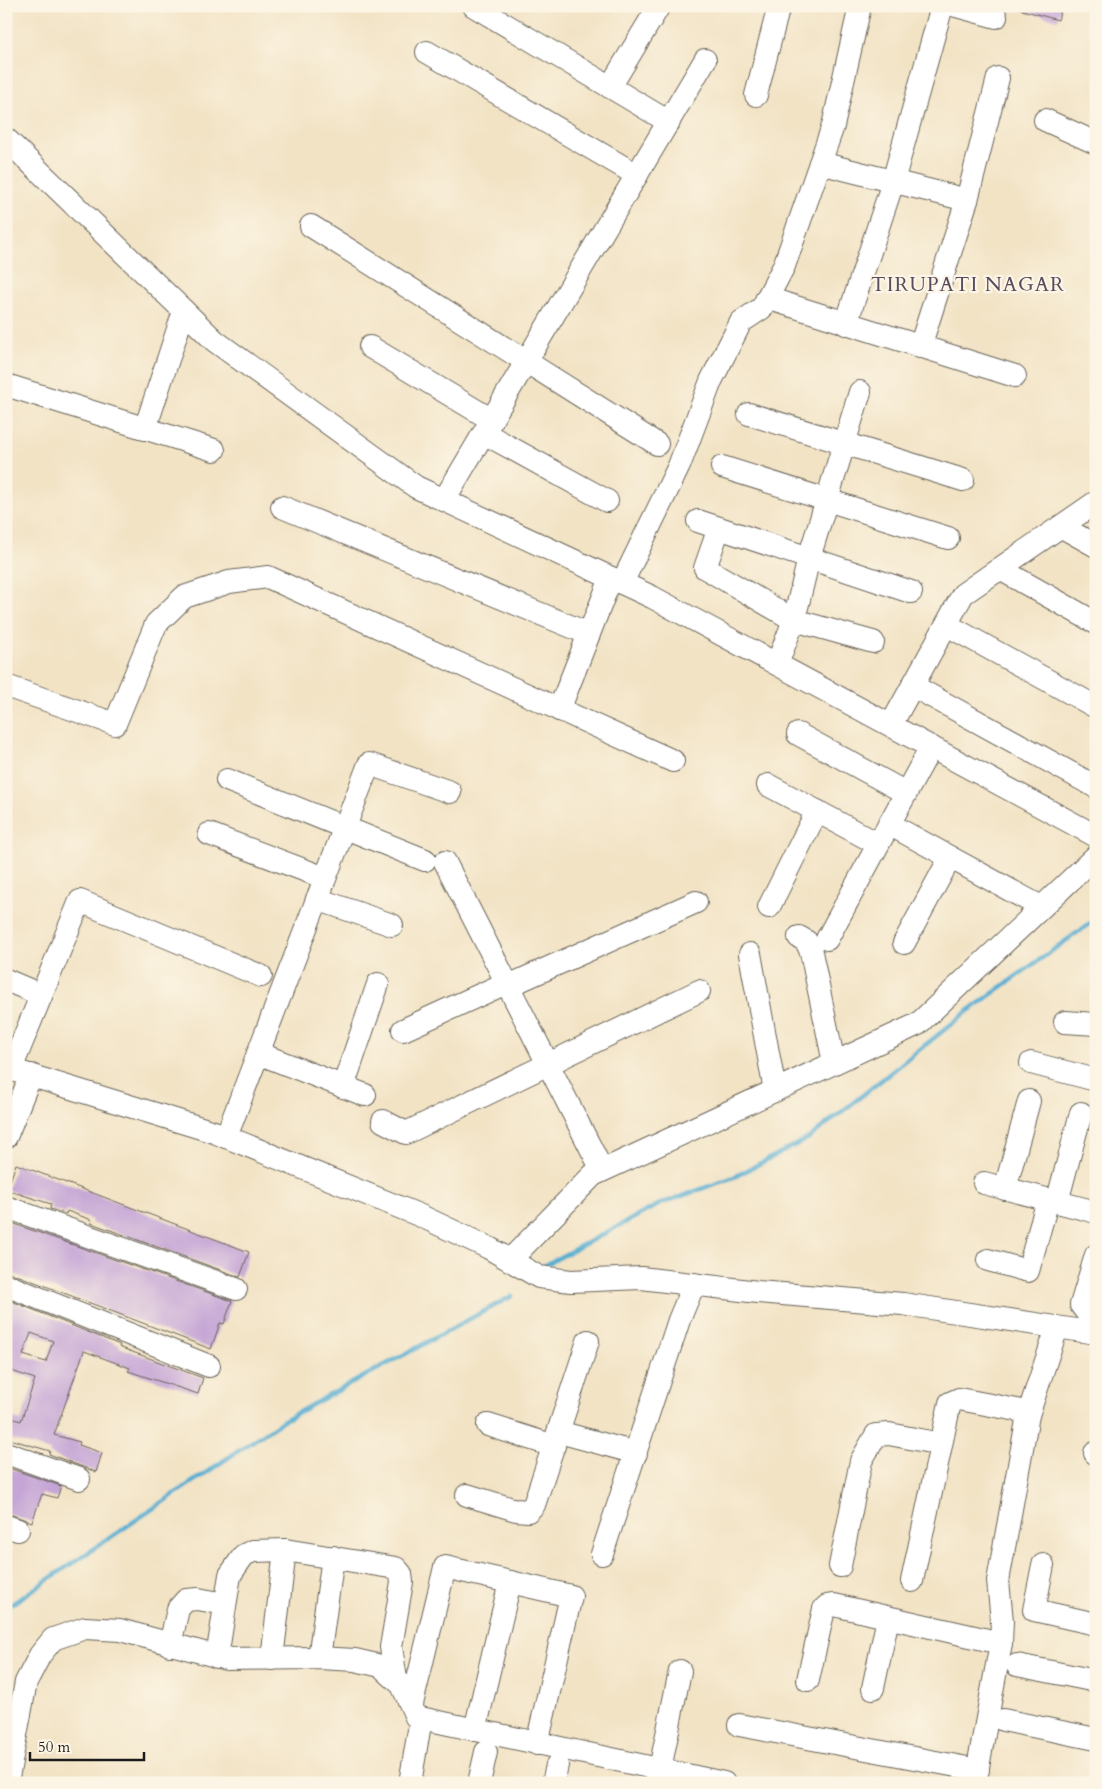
<svg xmlns="http://www.w3.org/2000/svg" width="1102" height="1789" font-family="Cardo,serif">
<style>
.lines{fill:none;stroke-linecap:round;stroke-linejoin:round}
.stream{stroke:#54add1;stroke-width:4.5}
.building{fill:#c5a5d6;fill-rule:evenodd}
.minor-casing{stroke:#676257;stroke-width:24}
.minor{stroke:#fff;stroke-width:22}
.labels{text-anchor:middle;stroke-width:4.5;stroke-linejoin:round;paint-order:stroke}
.quarter-label{font-size:20px;letter-spacing:1px;fill:#574c5d;stroke:#fcf5e5}
</style>
<rect width="100%" height="100%" fill="#fcf5e5"/>
<filter id="ink" filterUnits="userSpaceOnUse"><feTurbulence type="fractalNoise" baseFrequency=".02" numOctaves="2"/><feDisplacementMap in="SourceGraphic" scale="10" xChannelSelector="R" yChannelSelector="G"/><feConvolveMatrix kernelMatrix="1 2 1 2 8 2 1 2 1" color-interpolation-filters="sRGB"/></filter>
<filter id="wash" filterUnits="userSpaceOnUse"><feTurbulence type="fractalNoise" baseFrequency=".0096" numOctaves="4" result="noise"/><feDisplacementMap in="SourceGraphic" scale="20" xChannelSelector="R" yChannelSelector="G"/><feGaussianBlur stdDeviation="1.12" result="paint"/><feColorMatrix in="noise" values="0 0 0 0 0 0 0 0 0 0 0 0 0 0 0 0 0 1.4 0 .05"/><feComposite in="paint" operator="in"/></filter>
<g filter="url(#wash)">
<rect width="100%" height="100%" fill="#f2e3c5"/>
<g class="lines">
<g class="stream">
<path d="M545,1265L660,1204L734,1177L809,1138L964,1014L1096,919"/>
<path d="M6,1608L284,1420L512,1296"/>
</g>
</g>
<g id="blocks">
<g class="building">
<path d="M1022,6H1062L1058,20L1022,10Z"/>
<path d="M16,1164L249,1252L240,1277L91,1223L92,1220L67,1211L66,1214L50,1209L51,1204L7,1190Z"/>
<path d="M6,1221L232,1301L224,1324L220,1323L211,1349L6,1271Z"/>
<path d="M9,1300L120,1345L119,1347L203,1378L198,1394L128,1371L130,1368L84,1351L54,1435L80,1442L79,1445L102,1453L96,1472L49,1454L50,1451L6,1438L12,1418L21,1421L35,1379L6,1369V1309ZM31,1333L53,1341L46,1362L23,1355Z"/>
<path d="M6,1467L61,1486L57,1498L42,1494L32,1522L6,1513Z"/>
</g>
</g>
</g>
<g filter="url(#ink)">
<use href="#blocks" fill-opacity="0" stroke="#676257" stroke-width="1"/>
<g class="lines">
<defs>
<g id="minor">
<path d="M474,6L669,122"/>
<path d="M956,6L996,17"/>
<path d="M427,52L637,175"/>
<path d="M610,87L659,6"/>
<path d="M756,95L779,6"/>
<path d="M1045,120L1096,143"/>
<path d="M6,139L215,341L416,487L652,597L1096,836"/>
<path d="M820,163L967,200"/>
<path d="M311,226L657,444"/>
<path d="M767,298L1015,376"/>
<path d="M846,324L892,185L942,6"/>
<path d="M370,347L492,420"/>
<path d="M920,347L967,200L998,78"/>
<path d="M6,385L214,450"/>
<path d="M749,414L963,480"/>
<path d="M145,429L184,311"/>
<path d="M484,433L607,501"/>
<path d="M722,467L948,538"/>
<path d="M444,500L705,60"/>
<path d="M282,507L589,634"/>
<path d="M698,521L911,592"/>
<path d="M1062,527L1096,546"/>
<path d="M719,528L705,568L794,620L873,642"/>
<path d="M1000,569L1096,623"/>
<path d="M622,583L679,466L711,381L741,322L762,308L784,266L833,126L860,6"/>
<path d="M947,625L1096,707"/>
<path d="M777,664L794,620L809,558L860,392"/>
<path d="M6,686L115,724L156,624L184,597L229,582L268,577L673,761"/>
<path d="M913,686L1096,787"/>
<path d="M559,710L611,578"/>
<path d="M891,725L963,594L1096,502"/>
<path d="M798,734L906,793"/>
<path d="M227,780L425,860"/>
<path d="M768,785L878,844"/>
<path d="M889,824L1041,907"/>
<path d="M209,834L325,878"/>
<path d="M445,862L602,1170"/>
<path d="M317,899L392,925"/>
<path d="M769,907L817,811"/>
<path d="M799,937L806,941L811,952L834,1063"/>
<path d="M827,939L931,747"/>
<path d="M904,943L950,858"/>
<path d="M750,954L775,1091"/>
<path d="M6,980L41,995"/>
<path d="M508,986L696,902"/>
<path d="M1065,1022L1096,1024"/>
<path d="M403,1030L506,983"/>
<path d="M258,1053L365,1095"/>
<path d="M1031,1063L1096,1080"/>
<path d="M6,1068L214,1132L421,1216L489,1248L539,1277L571,1281L641,1278L758,1292L903,1304L1096,1333"/>
<path d="M11,1069L80,901L261,976"/>
<path d="M343,1087L378,984"/>
<path d="M383,1121L406,1133L699,991"/>
<path d="M6,1137L31,1075"/>
<path d="M226,1137L369,764L450,792"/>
<path d="M984,1183L1096,1212"/>
<path d="M1005,1189L1029,1101"/>
<path d="M1057,1202L1081,1113"/>
<path d="M6,1207L236,1289"/>
<path d="M510,1260L593,1175L918,1024L1096,856"/>
<path d="M988,1260L1028,1271L1048,1200"/>
<path d="M6,1285L209,1366"/>
<path d="M1091,1332L1090,1317L1081,1305L1096,1255"/>
<path d="M488,1425L554,1446"/>
<path d="M559,1432L636,1453"/>
<path d="M6,1453L79,1479"/>
<path d="M1095,1453L1096,1454"/>
<path d="M467,1495L516,1510L528,1511L534,1505L588,1341"/>
<path d="M6,1526L18,1530"/>
<path d="M602,1554L679,1320L694,1284"/>
<path d="M1043,1565L1034,1610L1096,1624"/>
<path d="M840,1566L861,1461L876,1435L889,1434L941,1444"/>
<path d="M912,1581L950,1403L959,1399L1017,1410L1028,1415"/>
<path d="M170,1645L178,1609L186,1600L198,1599L225,1604"/>
<path d="M217,1657L230,1575L244,1555L253,1551L285,1550L396,1568L401,1574L402,1582L391,1647L396,1679"/>
<path d="M319,1658L333,1557"/>
<path d="M272,1659L285,1550"/>
<path d="M1017,1665L1096,1681"/>
<path d="M808,1680L824,1609L827,1606L834,1605L1001,1643"/>
<path d="M873,1688L888,1618"/>
<path d="M412,1704L445,1567L571,1596L537,1744"/>
<path d="M1003,1720L1096,1739"/>
<path d="M739,1725L978,1770"/>
<path d="M475,1730L510,1582"/>
<path d="M660,1769L680,1671"/>
<path d="M7,1783L26,1682L40,1655L53,1639L85,1628L120,1630L226,1659L319,1658L355,1660L381,1666L402,1685L416,1717L724,1783"/>
<path d="M410,1783L419,1730"/>
<path d="M479,1783L486,1752"/>
<path d="M553,1783L557,1765"/>
<path d="M975,1783L1001,1643L1002,1621L998,1581L1028,1415L1057,1328"/>
</g>
</defs>
<use href="#minor" class="minor-casing"/>
<use href="#minor" class="minor"/>
</g>
</g>
<g class="labels">
<g class="quarter-label">
<text x="968" y="291">TIRUPATI NAGAR</text>
</g>
</g>
<rect width="1102" height="1789" fill="none" stroke="#fcf5e5" stroke-width="25"/>
<path d="M30 1752v8h114v-8" fill="none" stroke="#1c1c1c" stroke-width="2.5"/>
<text x="38" y="1752" font-size="15" fill="#1c1c1c" stroke="#fcf5e5" stroke-width="4" paint-order="stroke">50 m</text>
</svg>
